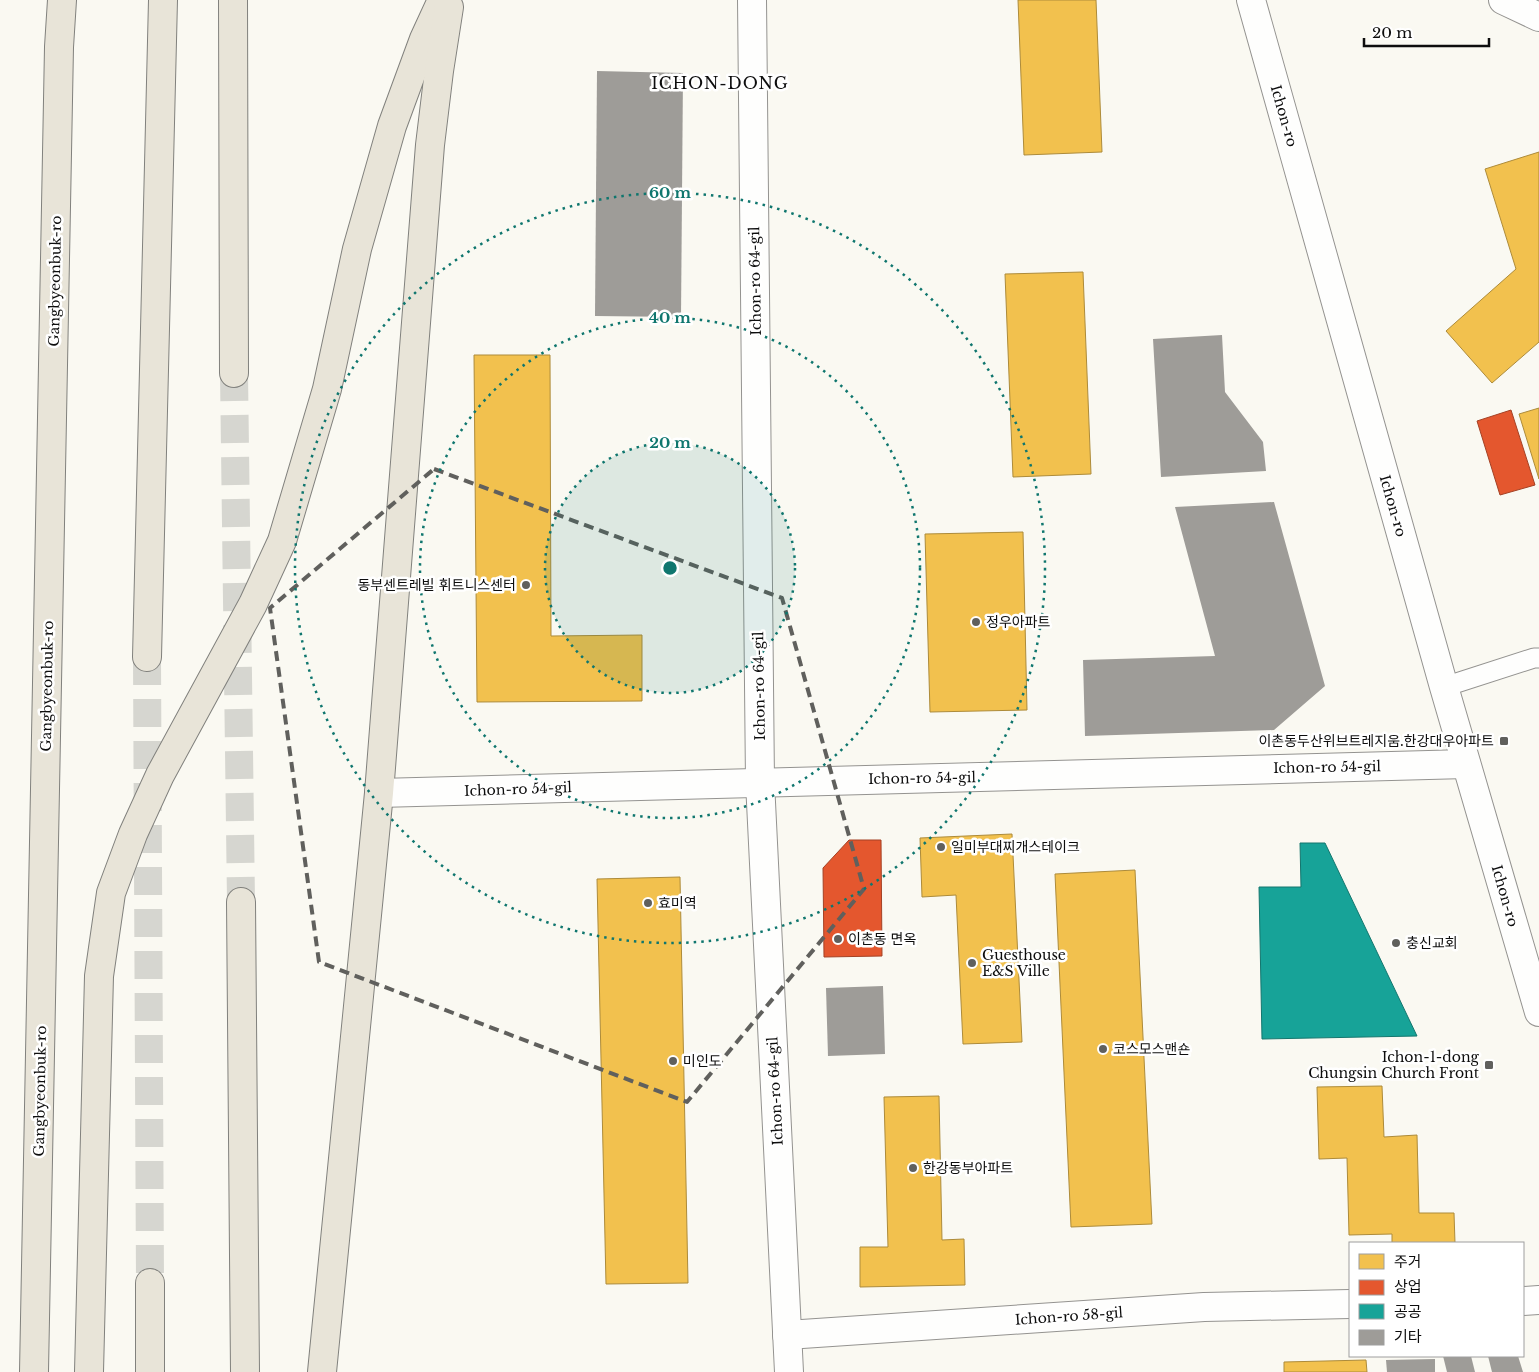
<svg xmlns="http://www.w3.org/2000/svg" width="1539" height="1372" font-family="'Libre Baskerville','Noto Sans KR',serif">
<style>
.homes{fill:#f2c14e;stroke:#ad8b3a}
.shops{fill:#e4572e;stroke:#a44124}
.public{fill:#17a398;stroke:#14766e}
.building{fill:#9e9c98}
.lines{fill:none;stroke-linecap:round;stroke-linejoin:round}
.trunk-tunnel{stroke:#d6d6d0;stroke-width:28;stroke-dasharray:28 14;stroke-linecap:butt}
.service-casing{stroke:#949390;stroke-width:21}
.minor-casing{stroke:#949390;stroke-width:30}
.tertiary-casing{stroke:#949390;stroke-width:30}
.trunk-casing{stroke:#81817d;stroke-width:30}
.service{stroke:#fefefd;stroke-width:19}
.minor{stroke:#fefefd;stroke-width:28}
.tertiary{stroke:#fefefd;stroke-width:28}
.trunk{stroke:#e8e4d8;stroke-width:28}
.marked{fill:none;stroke:#60605d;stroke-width:4;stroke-dasharray:10 6;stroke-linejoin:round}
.ring{fill:none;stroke:#0f766e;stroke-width:2.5;stroke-dasharray:2.5 5}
.poi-dot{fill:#60605d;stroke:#fff;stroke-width:2}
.labels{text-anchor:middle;stroke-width:5;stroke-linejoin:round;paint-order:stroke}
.street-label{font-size:14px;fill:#0d0d0d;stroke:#fff}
.poi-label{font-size:14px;fill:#0d0d0d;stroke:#fff;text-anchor:start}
.quarter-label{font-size:16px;letter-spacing:1px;fill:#0d0d0d;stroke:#fff}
.centre{fill:#0f766e;stroke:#fff;stroke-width:2.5}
.ring-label{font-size:15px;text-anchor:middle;font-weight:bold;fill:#0f766e;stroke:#fff;stroke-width:5;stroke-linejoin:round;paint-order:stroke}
</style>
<rect width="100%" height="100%" fill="#faf9f2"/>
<g class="homes">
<path d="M1018,0H1096L1102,152L1024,155Z"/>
<path d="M1539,152V342L1492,383L1446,331L1516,269L1485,169Z"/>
<path d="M1083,272L1091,474L1013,477L1005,274Z"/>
<path d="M474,355H550L551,636L642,635V701L477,702Z"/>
<path d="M1539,408V479L1519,414Z"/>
<path d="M1023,532L1027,710L930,712L925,534Z"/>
<path d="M1012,834L1022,1042L963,1044L956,895L922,897L920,838Z"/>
<path d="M1135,870L1152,1224L1071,1227L1055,874Z"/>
<path d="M680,877L688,1283L606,1284L597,879Z"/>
<path d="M1382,1086L1384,1137L1417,1135L1419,1213H1454L1455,1243H1392V1234L1349,1235L1347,1158L1319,1159L1317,1087Z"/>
<path d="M939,1096L942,1240L964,1239L965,1285L860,1287V1247H888L884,1097Z"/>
<path d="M1366,1360L1367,1372H1284V1362Z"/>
</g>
<g class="shops">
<path d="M1511,410L1535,485L1500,495L1477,421Z"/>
<path d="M849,840H881L882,956L824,957L823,868Z"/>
</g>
<path class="public" d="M1300,843H1325L1417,1036L1262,1039L1259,887H1301Z"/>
<g class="building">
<path d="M597,71L683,73L681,317L595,316Z"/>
<path d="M1222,335L1225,392L1263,442L1266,471L1161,477L1153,339Z"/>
<path d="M1274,502L1325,686L1274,730L1085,736L1083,660L1215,656L1175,507Z"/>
<path d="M883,986L885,1054L828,1056L826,988Z"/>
<path d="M1443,1356H1471L1475,1372H1447Z"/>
<path d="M1488,1356H1518L1523,1372H1492Z"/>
<path d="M1435,1359V1372H1387L1386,1360Z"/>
</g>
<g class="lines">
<g class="trunk-tunnel">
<path d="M234,373L241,902"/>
<path d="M147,657L150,1283"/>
</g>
<defs>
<path id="service" d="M1444,687L1534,658H1539"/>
<g id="minor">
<path d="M752,0L760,782L789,1372"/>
<path d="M379,793L1466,764"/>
<path d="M1523,1301L1539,1300"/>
<path d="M787,1335L1204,1307L1350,1304"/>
</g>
<g id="tertiary">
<path d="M1251,0L1444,687L1539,1012"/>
<path d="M1503,0L1539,17"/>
</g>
<g id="trunk">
<path d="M233,0L234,373"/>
<path d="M147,657L163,0"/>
<path d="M241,902L245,1372"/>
<path d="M150,1283V1372"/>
<path d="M34,1372L59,47L62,0"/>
<path d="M89,1372L99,976L111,893L133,834L160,775L253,604L282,541L327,389L357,249L392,126L424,39L442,0"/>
<path d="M322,1372L379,793L430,145L439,71L449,7"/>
</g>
</defs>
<use href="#service" class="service-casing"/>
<use href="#minor" class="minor-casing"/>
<use href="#tertiary" class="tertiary-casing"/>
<use href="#trunk" class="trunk-casing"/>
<use href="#service" class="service"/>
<use href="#minor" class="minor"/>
<use href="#tertiary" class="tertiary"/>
<use href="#trunk" class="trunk"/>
</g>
<path class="marked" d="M434,469L782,598L864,889L687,1102L319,962L270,608Z"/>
<circle cx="670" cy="568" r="125" fill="#0f766e" fill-opacity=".12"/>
<g class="ring">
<circle cx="670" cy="568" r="125"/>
<circle cx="670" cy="568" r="250"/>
<circle cx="670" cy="568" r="375"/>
</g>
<g class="poi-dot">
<circle cx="526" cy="585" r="5"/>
<circle cx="976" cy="622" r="5"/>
<rect x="1499" y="736" width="10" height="10" rx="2.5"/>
<circle cx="941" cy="847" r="5"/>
<circle cx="648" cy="903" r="5"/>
<circle cx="838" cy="939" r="5"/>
<circle cx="1396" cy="943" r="5"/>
<circle cx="972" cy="963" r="5"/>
<circle cx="1103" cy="1049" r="5"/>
<circle cx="673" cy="1061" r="5"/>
<rect x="1484" y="1060" width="10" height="10" rx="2.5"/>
<circle cx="913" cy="1168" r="5"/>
</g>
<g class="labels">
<g class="street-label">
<text transform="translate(1284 116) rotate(74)" y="5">Ichon-ro</text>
<text transform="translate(55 281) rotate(-89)" y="5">Gangbyeonbuk-ro</text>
<text transform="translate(755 281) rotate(-91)" y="5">Ichon-ro 64-gil</text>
<text transform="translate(1393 506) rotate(74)" y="5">Ichon-ro</text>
<text transform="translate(47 686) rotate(-89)" y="5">Gangbyeonbuk-ro</text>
<text transform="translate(759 686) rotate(-91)" y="5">Ichon-ro 64-gil</text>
<text transform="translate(1327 767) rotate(-1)" y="5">Ichon-ro 54-gil</text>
<text transform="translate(922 778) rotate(-1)" y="5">Ichon-ro 54-gil</text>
<text transform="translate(518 789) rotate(-2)" y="5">Ichon-ro 54-gil</text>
<text transform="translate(1505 896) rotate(74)" y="5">Ichon-ro</text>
<text transform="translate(40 1091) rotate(-89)" y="5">Gangbyeonbuk-ro</text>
<text transform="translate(775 1091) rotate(-93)" y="5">Ichon-ro 64-gil</text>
<text transform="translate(1069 1316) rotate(-4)" y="5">Ichon-ro 58-gil</text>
</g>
<g class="poi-label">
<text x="516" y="590" text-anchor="end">동부센트레빌 휘트니스센터</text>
<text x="986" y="627">정우아파트</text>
<text x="1494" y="746" text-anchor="end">이촌동두산위브트레지움.한강대우아파트</text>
<text x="951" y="852">일미부대찌개스테이크</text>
<text x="658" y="908">효미역</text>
<text x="848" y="944">이촌동 면옥</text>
<text x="1406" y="948">충신교회</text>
<text x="982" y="960">Guesthouse<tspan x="982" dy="16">E&amp;S Ville</tspan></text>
<text x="1113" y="1054">코스모스맨숀</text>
<text x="1479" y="1062" text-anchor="end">Ichon-1-dong<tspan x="1479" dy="16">Chungsin Church Front</tspan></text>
<text x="683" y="1066">미인도</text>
<text x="923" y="1173">한강동부아파트</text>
</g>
<g class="quarter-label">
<text x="720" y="89">ICHON-DONG</text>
</g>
</g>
<circle cx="670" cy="568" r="8" class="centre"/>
<g class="ring-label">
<text x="670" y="198">60 m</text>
<text x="670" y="323">40 m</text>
<text x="670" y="448">20 m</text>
</g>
<rect x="1349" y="1242" width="175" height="115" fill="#ffffff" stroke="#9e9e9e"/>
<rect x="1359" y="1254" width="25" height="15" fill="#f2c14e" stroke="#9e9e9e"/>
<text x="1394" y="1267" font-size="15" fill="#0d0d0d">주거</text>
<rect x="1359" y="1280" width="25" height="15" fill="#e4572e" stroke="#9e9e9e"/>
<text x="1394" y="1292" font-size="15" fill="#0d0d0d">상업</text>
<rect x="1359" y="1304" width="25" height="15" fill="#17a398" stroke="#9e9e9e"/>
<text x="1394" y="1317" font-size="15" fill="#0d0d0d">공공</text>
<rect x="1359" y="1330" width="25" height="15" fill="#9e9c98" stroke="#9e9e9e"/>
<text x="1394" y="1342" font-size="15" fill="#0d0d0d">기타</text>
<path d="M1364 38v8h125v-8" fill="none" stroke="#0d0d0d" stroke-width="2.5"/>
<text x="1372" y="38" font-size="15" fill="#0d0d0d" stroke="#ffffff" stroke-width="4" paint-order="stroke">20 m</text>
</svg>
